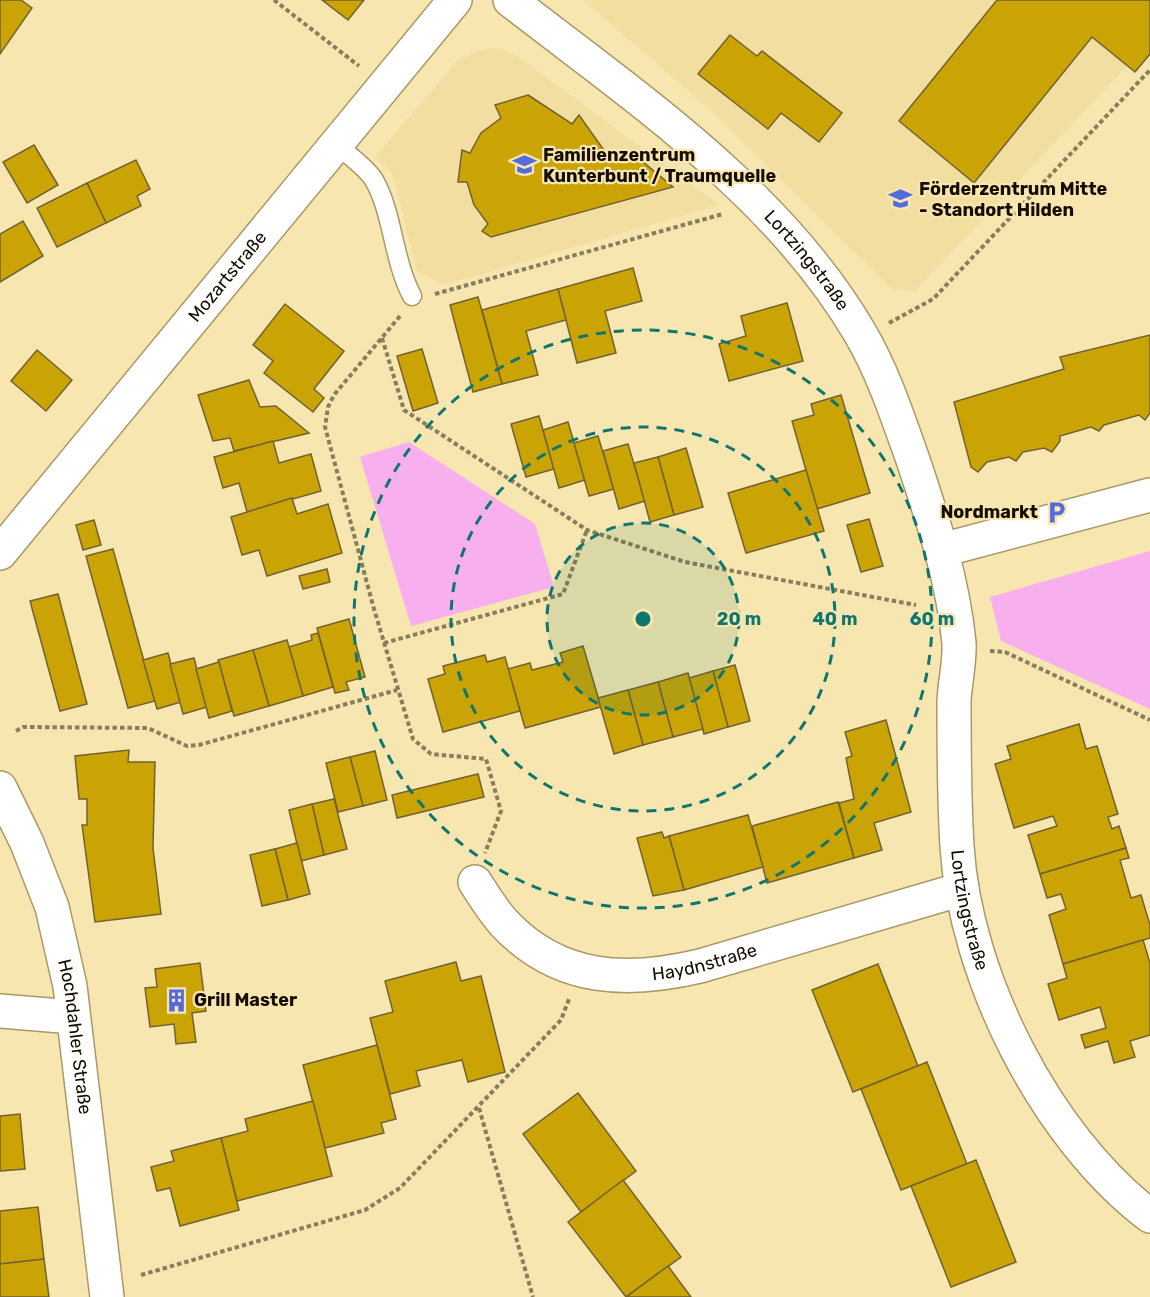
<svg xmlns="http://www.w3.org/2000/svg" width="1150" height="1297" font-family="Rubik,sans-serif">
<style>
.built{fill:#f2dea1}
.green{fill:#f7b0ed}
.building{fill:#caa304;stroke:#726231;stroke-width:1.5}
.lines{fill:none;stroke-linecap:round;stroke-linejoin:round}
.service-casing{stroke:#aa9967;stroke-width:21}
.minor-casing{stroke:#aa9967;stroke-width:36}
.secondary-casing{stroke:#aa9967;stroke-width:36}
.path{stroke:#8a7d5b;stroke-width:4;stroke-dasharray:4.5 3;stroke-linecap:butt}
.service{stroke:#fff;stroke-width:18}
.minor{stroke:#fff;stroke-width:33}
.secondary{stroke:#fff;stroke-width:33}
.ring{fill:none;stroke:#0f766e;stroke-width:3;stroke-dasharray:10 8}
.labels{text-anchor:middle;stroke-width:4.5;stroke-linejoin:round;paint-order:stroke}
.poi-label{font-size:18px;font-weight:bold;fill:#150e00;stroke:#f8e6b1;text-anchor:start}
.street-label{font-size:18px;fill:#150e00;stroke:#f8e6b1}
.centre{fill:#0f766e;stroke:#f8e6b1;stroke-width:3}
.ring-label{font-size:18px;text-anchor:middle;font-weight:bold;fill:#0f766e;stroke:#f8e6b1;stroke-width:4.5;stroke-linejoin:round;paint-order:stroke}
</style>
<rect width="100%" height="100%" fill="#f8e6b1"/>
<g class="built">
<path d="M583,0H1150V46L1125,68L915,291L891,289L708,108Z"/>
<path d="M500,48L519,57L719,205L444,285L417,272L392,173L374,158L457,61L478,50Z"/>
</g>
<g class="green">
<path d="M409,442L535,524L554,587L411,626L360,457Z"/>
<path d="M1150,551V709L1001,641L990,597Z"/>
</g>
<g class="building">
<path d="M0,0H21L32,8L0,54Z"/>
<path d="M322,0H364L348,20Z"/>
<path d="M997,0H1150V54L1135,72L1092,37L974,183L899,121Z"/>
<path d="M730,35L757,56L762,51L842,113L819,142L781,113L768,129L698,74Z"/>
<path d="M528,95L572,124L579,115L608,156L630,151L673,187L491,237L482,231L488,224L474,205L467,182H458L462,150L470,153L481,133L501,118L495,105Z"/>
<path d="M34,145L58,185L27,203L3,162Z"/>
<path d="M136,160L150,189L137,196L141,206L106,223L87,183Z"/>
<path d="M87,183L106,223L57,247L37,208Z"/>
<path d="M23,221L43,256L0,282V234Z"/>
<path d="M633,268L642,301L605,311L616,353L577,363L558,289Z"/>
<path d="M558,289L566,320L526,331L538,375L502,384L482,310Z"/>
<path d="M478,297L502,384L473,392L450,305Z"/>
<path d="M787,303L803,361L729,381L719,344L746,336L741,316Z"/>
<path d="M285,304L344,351L314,389L324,398L313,412L264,373L273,361L253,345Z"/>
<path d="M1150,335V413L1145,420L1139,415L1104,425L1099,431L1091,427L1060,436V441L1052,452L1044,448L1023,452L1016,461L1009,457L987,462L978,472L971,467L954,402L1064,369L1060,357Z"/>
<path d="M422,349L438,403L413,411L397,356Z"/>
<path d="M37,350L72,380L46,411L11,381Z"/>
<path d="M249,380L260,407L276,406L309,433L234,451L230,438L213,441L198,395Z"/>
<path d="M841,395L870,493L817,509L792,421L814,415L811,404Z"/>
<path d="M539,416L554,469L526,477L511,424Z"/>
<path d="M568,422L585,480L559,488L543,430Z"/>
<path d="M598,436L614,489L589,496L574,443Z"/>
<path d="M273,441L279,463L311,454L321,491L247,512L239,483L223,488L214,457Z"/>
<path d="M628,444L645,501L619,509L603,451Z"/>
<path d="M686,448L703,507L674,515L658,457Z"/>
<path d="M658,457L674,515L650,522L634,463Z"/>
<path d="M806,470L824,531L746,553L728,493Z"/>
<path d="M292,498L297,514L328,504L342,553L267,576L259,550L242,555L231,517Z"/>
<path d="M869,519L883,566L861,572L847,525Z"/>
<path d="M94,520L101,545L83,550L76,525Z"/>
<path d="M113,549L155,701L128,708L86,556Z"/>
<path d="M327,569L330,582L303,589L299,576Z"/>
<path d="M58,594L87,704L60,711L30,601Z"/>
<path d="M349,619L365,677L346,682L349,690L335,693L317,628Z"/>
<path d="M318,633L333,687L303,696L289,647L312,640L311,635Z"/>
<path d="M287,640L303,696L269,706L253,650Z"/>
<path d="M583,646L601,707L525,728L508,669L530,663L532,670L563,662L560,653Z"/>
<path d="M253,650L269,706L234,716L218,660Z"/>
<path d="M168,653L181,702L157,709L143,660Z"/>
<path d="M485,655L487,662L505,657L520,711L443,732L428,679L445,674L443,666Z"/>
<path d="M194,658L207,707L183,714L170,664Z"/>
<path d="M219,662L232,711L209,718L196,669Z"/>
<path d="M735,665L750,721L728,727L713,671Z"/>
<path d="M713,671L728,727L704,734L689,678Z"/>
<path d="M688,673L703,729L673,737L658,682Z"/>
<path d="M658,682L673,737L643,745L628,690Z"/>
<path d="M628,690L643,745L614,754L598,698Z"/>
<path d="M886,720L911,812L874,823L882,850L854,858L839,803L854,799L846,758L852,756L845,732Z"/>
<path d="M1079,724L1086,749L1097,746L1118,814L1108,817L1112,829L1119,826L1126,848L1040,874L1028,835L1057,826L1053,816L1014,828L995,764L1011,759L1007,746Z"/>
<path d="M129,750L128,762H155L153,848L161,914L95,922L82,825H87V799H79L75,756Z"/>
<path d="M375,751L387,800L363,806L350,757Z"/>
<path d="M350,757L363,806L338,812L326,763Z"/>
<path d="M478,774L484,797L397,818L392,795Z"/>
<path d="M334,799L347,849L324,855L312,804Z"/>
<path d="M838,802L854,858L767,883L752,826Z"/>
<path d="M312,804L324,855L301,861L289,810Z"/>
<path d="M748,815L763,867L684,890L669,836Z"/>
<path d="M662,832L664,838L669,836L684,890L653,896L637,838Z"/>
<path d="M297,843L310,894L288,900L275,849Z"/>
<path d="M1126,848L1129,858L1120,860L1131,898L1141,895L1150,925V938L1063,964L1049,915L1066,909L1061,894L1047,898L1040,874Z"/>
<path d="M275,849L288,900L262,906L250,855Z"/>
<path d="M1143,940L1150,963V1035L1130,1041L1135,1057L1114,1063L1108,1041L1085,1048L1081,1035L1106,1028L1100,1007L1059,1020L1048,984L1067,978L1063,964Z"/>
<path d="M456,962L461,981L481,976L505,1072L468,1082L462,1060L416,1071L420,1086L390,1094L370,1018L393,1012L385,981Z"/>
<path d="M200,963L206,1011L192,1013L196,1042L176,1044L174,1024L150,1027L145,988L157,987L155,969Z"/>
<path d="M878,964L918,1066L853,1092L812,990Z"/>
<path d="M377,1045L396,1119L381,1123L384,1133L325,1148L303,1065Z"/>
<path d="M927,1062L967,1164L901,1190L861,1089Z"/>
<path d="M578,1093L636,1171L581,1212L523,1134Z"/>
<path d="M313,1101L332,1176L237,1201L221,1138L248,1131L245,1119Z"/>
<path d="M20,1114L25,1169L0,1171V1116Z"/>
<path d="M221,1138L239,1210L180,1226L170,1188L157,1191L151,1167L174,1161L171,1151Z"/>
<path d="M976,1160L1016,1262L951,1287L911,1186Z"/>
<path d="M623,1180L681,1257L626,1297L568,1222Z"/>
<path d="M38,1207L44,1259L0,1264V1211Z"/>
<path d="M44,1259L49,1297H0V1264Z"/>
<path d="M668,1266L691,1297H626Z"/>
</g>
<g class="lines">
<defs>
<path id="service" d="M336,144C348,155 366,167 374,180C393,213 393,260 412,296"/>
<g id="minor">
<path id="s1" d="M510,0C636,98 778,193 860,333C883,372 898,418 913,460C933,520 953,580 959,643C960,662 955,681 954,701C954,749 954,798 957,846C965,976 1045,1136 1150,1216"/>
<path d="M942,550L1150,495"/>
<path id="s2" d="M0,553L455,0"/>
<path id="s3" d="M475,882C484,896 493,911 504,923C559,982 628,983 700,966L962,889"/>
<path d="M0,1011L73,1017"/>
</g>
<g id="secondary">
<path id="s4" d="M0,788L27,843L52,907L70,986L107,1297"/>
</g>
</defs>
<use href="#service" class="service-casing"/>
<use href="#minor" class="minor-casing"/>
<use href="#secondary" class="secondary-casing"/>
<g class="path">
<path d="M274,0L359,66"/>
<path d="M435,294L723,214"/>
<path d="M400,316L334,395L328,407L325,427L374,609L413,739L431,754L486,759L501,811L485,853"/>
<path d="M889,323L933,299L1150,70"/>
<path d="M382,338L404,410L587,530L685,562L916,605"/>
<path d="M384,643L563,594L587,530"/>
<path d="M990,651L1005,652L1150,720"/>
<path d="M16,731L23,727L148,728L187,746L199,745L397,690"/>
<path d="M479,1108L533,1297"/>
<path d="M141,1275L365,1210L400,1188L561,1020L569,999"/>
</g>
<use href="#service" class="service"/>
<use href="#minor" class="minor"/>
<use href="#secondary" class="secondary"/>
</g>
<circle cx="643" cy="619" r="96" fill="#0f766e" fill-opacity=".12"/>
<g class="ring">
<circle cx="643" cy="619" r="96"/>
<circle cx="643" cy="619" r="192"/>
<circle cx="643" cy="619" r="289"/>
</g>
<defs>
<symbol id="school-bare" viewBox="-9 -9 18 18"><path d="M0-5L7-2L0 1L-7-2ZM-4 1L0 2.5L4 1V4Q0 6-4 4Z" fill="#546be0" stroke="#f8e6b1" stroke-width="2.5" paint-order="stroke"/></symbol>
<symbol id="parking-bare" viewBox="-9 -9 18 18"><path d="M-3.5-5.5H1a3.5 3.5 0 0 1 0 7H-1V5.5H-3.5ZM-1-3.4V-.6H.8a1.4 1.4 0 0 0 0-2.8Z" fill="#546be0" stroke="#f8e6b1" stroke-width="2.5" paint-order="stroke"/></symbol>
<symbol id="building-bare" viewBox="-9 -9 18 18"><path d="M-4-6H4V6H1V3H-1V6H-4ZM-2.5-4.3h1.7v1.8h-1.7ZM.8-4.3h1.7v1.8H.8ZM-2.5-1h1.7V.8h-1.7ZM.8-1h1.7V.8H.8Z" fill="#546be0" stroke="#f8e6b1" stroke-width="2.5" paint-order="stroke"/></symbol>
</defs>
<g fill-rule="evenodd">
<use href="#school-bare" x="508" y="148" width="33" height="33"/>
<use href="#school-bare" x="884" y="182" width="33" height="33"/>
<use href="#parking-bare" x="1040" y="496" width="33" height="33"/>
<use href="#building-bare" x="160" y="984" width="33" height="33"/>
</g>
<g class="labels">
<g class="poi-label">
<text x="543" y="161">Familienzentrum<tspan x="543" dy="21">Kunterbunt / Traumquelle</tspan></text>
<text x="919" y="195">Förderzentrum Mitte<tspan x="919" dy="21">- Standort Hilden</tspan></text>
<text x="1038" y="518" text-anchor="end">Nordmarkt</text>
<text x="194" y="1006">Grill Master</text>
</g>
<g class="street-label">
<text dy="6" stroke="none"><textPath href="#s1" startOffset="396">Lortzingstraße</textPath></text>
<text dy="6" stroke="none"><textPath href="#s2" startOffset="358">Mozartstraße</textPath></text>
<text dy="6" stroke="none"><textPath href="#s1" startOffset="1082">Lortzingstraße</textPath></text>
<text dy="6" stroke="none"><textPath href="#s3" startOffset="267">Haydnstraße</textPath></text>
<text dy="6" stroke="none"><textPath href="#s4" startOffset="262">Hochdahler Straße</textPath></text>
</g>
</g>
<circle cx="643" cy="619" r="9" class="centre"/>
<g class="ring-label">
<text x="739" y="625">20 m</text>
<text x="835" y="625">40 m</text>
<text x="932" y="625">60 m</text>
</g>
</svg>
